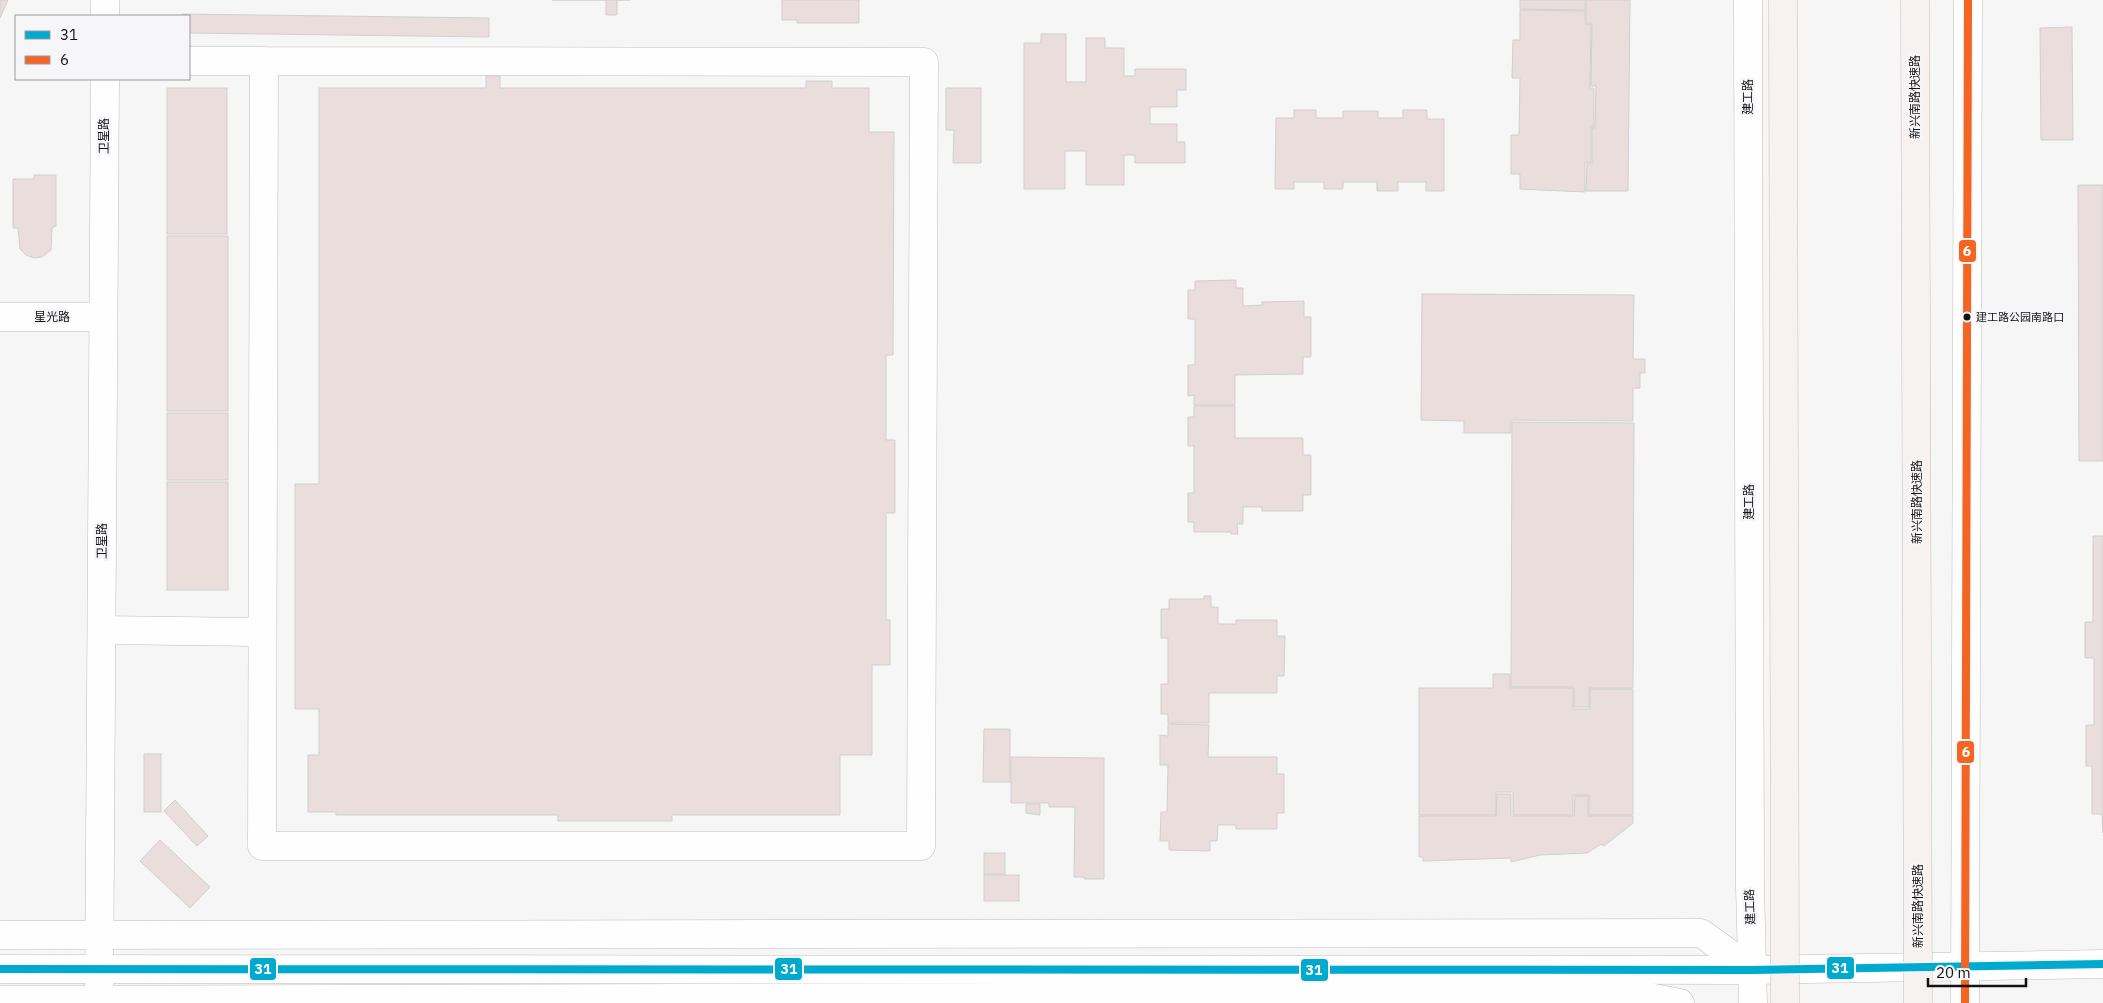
<svg xmlns="http://www.w3.org/2000/svg" width="2103" height="1003" font-family="'IBM Plex Sans','Noto Sans SC',sans-serif">
<style>
.building{fill:#e9dedc;stroke:#d0cfcf}
.lines{fill:none;stroke-linecap:round;stroke-linejoin:round}
.minor-casing{stroke:#bebebf;stroke-width:29}
.tertiary-casing{stroke:#bebebf;stroke-width:29}
.secondary-casing{stroke:#bebebf;stroke-width:29}
.minor{stroke:#fefefe;stroke-width:28}
.tertiary{stroke:#fefefe;stroke-width:28}
.secondary{stroke:#fefefe;stroke-width:28}
.trunk-bridge-casing{stroke:#c4bdbc;stroke-width:29;stroke-linecap:butt}
.trunk-bridge{stroke:#f7f1f0;stroke-width:28}
.bus-1-casing{stroke:#f6f5f8;stroke-width:11}
.bus-2-casing{stroke:#f6f5f8;stroke-width:11}
.bus-1{stroke:#00a9ce;stroke-width:8}
.bus-2{stroke:#f26522;stroke-width:8}
.bus-dot{fill:#141314;stroke:#f6f5f8;stroke-width:2}
.labels{text-anchor:middle;stroke-width:5;stroke-linejoin:round;paint-order:stroke}
.bus-label{font-size:11px;fill:#141314;stroke:#f6f5f8;text-anchor:start}
.street-label{font-size:12px;fill:#141314;stroke:#f6f5f8}
.line-badge{stroke:#f6f5f8;stroke-width:2}
.badge-label{font-size:14px;text-anchor:middle;font-weight:bold;fill:#fff}
</style>
<rect width="100%" height="100%" fill="#f6f6f7"/>
<g class="building">
<path d="M0,0H8L0,18Z"/>
<path d="M552,0H630H617V15H606V0Z"/>
<path d="M782,0H859V23H797V20H782Z"/>
<path d="M1520,0H1585V10L1520,9Z"/>
<path d="M1586,0H1630L1628,191H1586L1587,163H1592V128H1595L1596,86H1591L1592,23H1586Z"/>
<path d="M1520,10L1585,11V24H1591L1590,88H1594V127H1591V162H1585V192L1520,189V174H1511V135H1519L1520,78H1512L1513,40H1520Z"/>
<path d="M182,14L489,18V37L189,33V16H182Z"/>
<path d="M2072,27L2073,140H2041L2040,28Z"/>
<path d="M1041,34H1066V82H1086V38H1105V48H1124V76H1135V69H1186V90H1177V107H1150V124H1177V142H1185V163H1135V155H1124V185H1086V151H1065V189H1024V43H1041Z"/>
<path d="M486,76H500V88H806V81H832V88H869V132H894L893,355H886V440H895V513H886V620H890V665H872V755H840V815H672V821H558V815H336V812H308V755H319V709H295V484H319V88H486Z"/>
<rect x="167" y="88" width="60" height="146"/>
<path d="M946,88H981V163H953L954,130H946Z"/>
<path d="M1294,110H1316V118H1343V111H1378V118H1403V110H1427V119H1444V191H1426V182H1398V191H1377V182H1343V189H1324V182H1294V189H1275L1276,118H1294Z"/>
<path d="M34,175H56V226L52,228L51,250L42,257L34,258L26,255L20,249L18,228H13V179H34Z"/>
<path d="M2078,185H2103V461H2079Z"/>
<rect x="167" y="236" width="61" height="175"/>
<path d="M1236,280V288H1243V306L1262,305V302L1304,301V317H1311V357H1303V374L1235,375V405H1194V395L1188,396V365H1195V319H1188V290H1195V281Z"/>
<path d="M1422,294L1634,295L1633,359H1645V373H1640V388H1633V421L1511,420V433H1464V421L1421,420Z"/>
<path d="M1194,406H1235V438H1303V455H1311V495H1303V511H1262V507H1243V524H1237L1238,534H1231V532H1194V522H1188V493H1194V446H1188V417H1194Z"/>
<rect x="167" y="413" width="61" height="67"/>
<path d="M1512,422L1634,423L1633,688H1589V707H1574V687H1511Z"/>
<rect x="167" y="482" width="61" height="108"/>
<path d="M2093,536H2103V833L2102,814H2092V766H2086V725H2094V658H2085V622H2093Z"/>
<path d="M1204,596H1211V607H1218V624H1236V620H1277V636H1285L1284,676H1277V693H1209V723H1168V714H1161V684H1168V638H1161V609H1169V599H1204Z"/>
<path d="M1493,674H1510V688H1573V709H1590V689H1633V815H1589V795H1573V815H1513V792H1496V815H1419V688H1493Z"/>
<path d="M1168,724L1209,725L1208,757H1277V774H1284V813H1277V829H1236V825H1218L1217,841H1210V851L1169,850V841H1160L1161,812H1167L1168,765H1160V735L1168,736Z"/>
<path d="M984,729H1010V782H983Z"/>
<rect x="144" y="754" width="17" height="58"/>
<path d="M1011,757L1104,758V879H1084V877H1074L1075,807H1049V803H1011Z"/>
<path d="M1497,794H1511V816H1574L1575,796H1588V816H1633V823L1604,846L1601,844L1587,853L1540,855L1511,862V858L1423,861V857H1419V816H1496Z"/>
<path d="M175,800L208,836L197,846L164,811Z"/>
<path d="M1026,804H1040V815L1026,813Z"/>
<path d="M160,840L210,887L190,908L140,861Z"/>
<rect x="984" y="853" width="21" height="21"/>
<rect x="984" y="875" width="35" height="26"/>
</g>
<g class="lines">
<defs>
<g id="minor">
<path d="M189,61H264L924,62L921,846H262L264,61"/>
<path d="M0,317H103"/>
<path d="M102,630L262,632"/>
<path d="M0,935L1701,933L1752,970"/>
</g>
<g id="tertiary">
<path d="M105,16V0"/>
<path d="M99,1003L105,79"/>
</g>
<g id="secondary">
<path d="M1748,0L1750,887L1753,1003"/>
<path d="M0,969L1752,970L2103,964"/>
<path d="M0,1000L1638,995L1680,1003"/>
<path d="M1965,1003L1968,0"/>
</g>
</defs>
<use href="#minor" class="minor-casing"/>
<use href="#tertiary" class="tertiary-casing"/>
<use href="#secondary" class="secondary-casing"/>
<use href="#minor" class="minor"/>
<use href="#tertiary" class="tertiary"/>
<use href="#secondary" class="secondary"/>
<defs>
<g id="trunk-bridge">
<path d="M1783,0L1785,1003"/>
<path d="M1915,0L1918,1003"/>
</g>
</defs>
<use href="#trunk-bridge" class="trunk-bridge-casing"/>
<use href="#trunk-bridge" class="trunk-bridge"/>
<defs>
<path id="bus-1" d="M0,969L1752,970L2103,964"/>
<path id="bus-2" d="M1965,1003L1968,0"/>
</defs>
<use href="#bus-1" class="bus-1-casing"/>
<use href="#bus-2" class="bus-2-casing"/>
<use href="#bus-1" class="bus-1"/>
<use href="#bus-2" class="bus-2"/>
</g>
<circle class="bus-dot" cx="1967" cy="317" r="4.5"/>
<g class="labels">
<g class="bus-label">
<text x="1976" y="321">建工路公园南路口</text>
</g>
<g class="street-label">
<text transform="translate(1748 97) rotate(-90)" y="4">建工路</text>
<text transform="translate(1915 97) rotate(-90)" y="4">新兴南路快速路</text>
<text transform="translate(104 136) rotate(-90)" y="4">卫星路</text>
<text x="52" y="321">星光路</text>
<text transform="translate(1749 502) rotate(-90)" y="4">建工路</text>
<text transform="translate(1917 502) rotate(-90)" y="4">新兴南路快速路</text>
<text transform="translate(102 541) rotate(-90)" y="4">卫星路</text>
<text transform="translate(1918 906) rotate(-90)" y="4">新兴南路快速路</text>
<text transform="translate(1750 907) rotate(-92)" y="4">建工路</text>
</g>
</g>
<g class="line-badge">
<rect x="1958" y="239" width="19" height="24" rx="5" fill="#f26522"/>
<rect x="1956" y="740" width="19" height="24" rx="5" fill="#f26522"/>
<rect x="1826" y="956" width="29" height="24" rx="5" fill="#00a9ce"/>
<rect x="249" y="957" width="28" height="24" rx="5" fill="#00a9ce"/>
<rect x="774" y="957" width="29" height="24" rx="5" fill="#00a9ce"/>
<rect x="1300" y="958" width="29" height="24" rx="5" fill="#00a9ce"/>
</g>
<g class="badge-label">
<text x="1967" y="256">6</text>
<text x="1966" y="757">6</text>
<text x="1840" y="973">31</text>
<text x="263" y="974">31</text>
<text x="789" y="974">31</text>
<text x="1314" y="975">31</text>
</g>
<rect x="15" y="15" width="175" height="65" fill="#f6f5f8" stroke="#9c9b9d"/>
<rect x="25" y="31" width="25" height="8" fill="#00a9ce" stroke="#9c9b9d"/>
<text x="60" y="40" font-size="15" fill="#141314">31</text>
<rect x="25" y="56" width="25" height="8" fill="#f26522" stroke="#9c9b9d"/>
<text x="60" y="65" font-size="15" fill="#141314">6</text>
<path d="M1928 978v8h98v-8" fill="none" stroke="#141314" stroke-width="2.5"/>
<text x="1936" y="978" font-size="15" fill="#141314" stroke="#f6f5f8" stroke-width="4" paint-order="stroke">20 m</text>
</svg>
